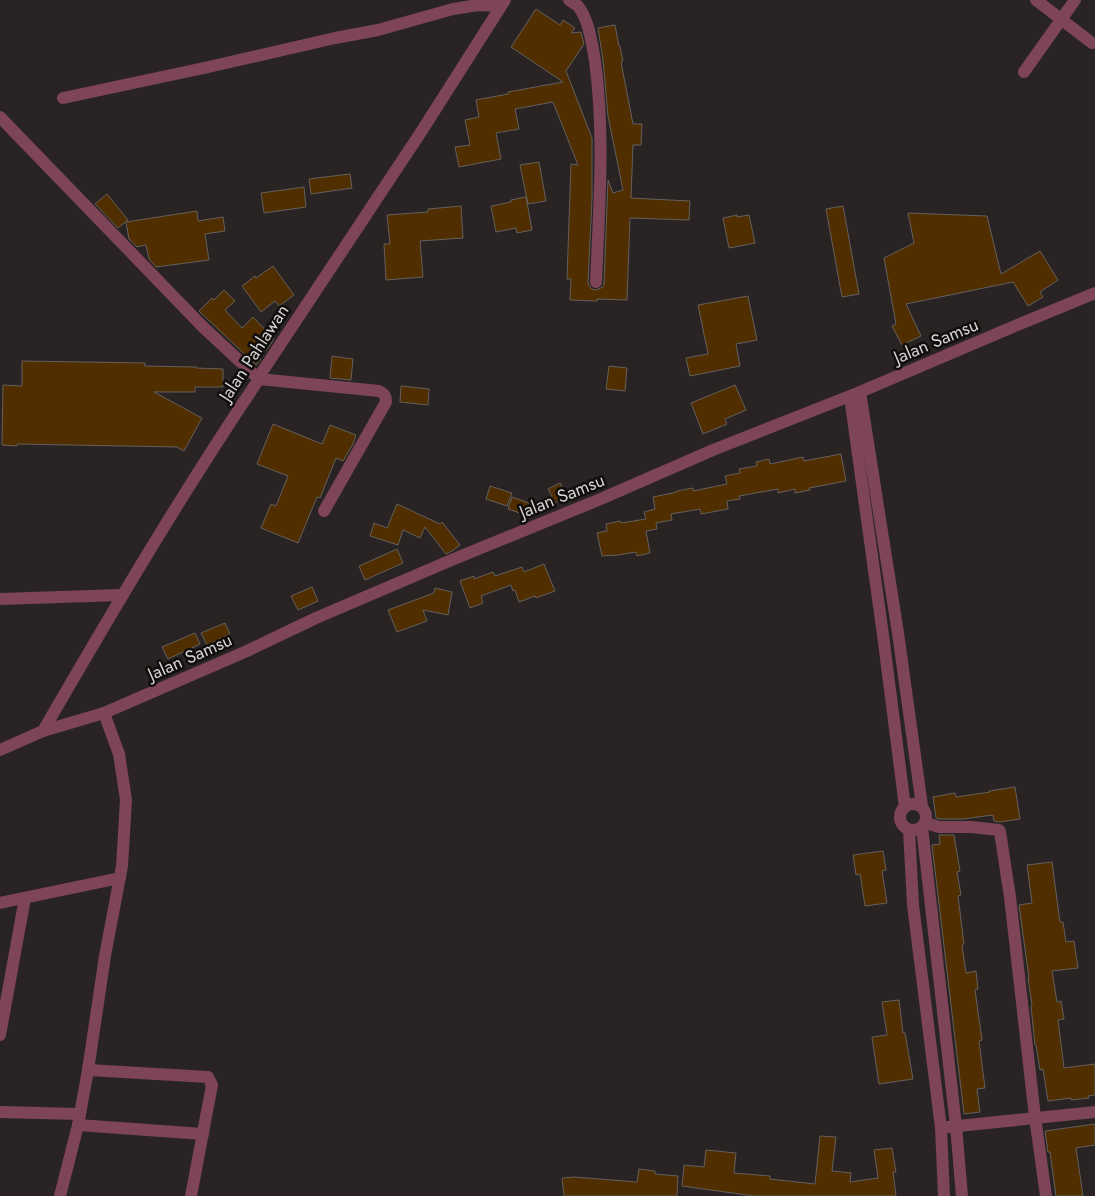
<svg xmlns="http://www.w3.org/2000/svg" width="1095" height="1196" font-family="Jost,sans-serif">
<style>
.building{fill:#512e00;stroke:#64605c}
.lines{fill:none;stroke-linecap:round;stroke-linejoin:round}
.minor{stroke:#7e4457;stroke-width:12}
.tertiary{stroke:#7e4457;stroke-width:12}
.labels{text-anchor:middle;stroke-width:5;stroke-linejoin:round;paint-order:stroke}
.street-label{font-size:18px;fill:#d7d3d3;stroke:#100e0d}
</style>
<rect width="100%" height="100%" fill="#292423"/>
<g class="building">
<path d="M536,9L560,25L563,20L575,28L571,33L581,32L584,44L566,71L592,138V199L588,282L589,286L592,289L596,290L603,287L604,283L608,180L613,193L623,190L608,116L603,60L598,28L615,25L619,46H620L623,61L621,62L633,124H642L641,145H633L631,198L690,201L689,220L630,218L627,300L597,299V301L570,300L571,279H567L571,164L578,165L553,102L515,109L519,129L496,133L501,159L459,167L455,147L470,145L465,120L479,117L476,100L508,94V92L563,82L511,47Z"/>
<path d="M539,162L546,201L528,204L520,165Z"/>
<path d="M350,174L352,188L311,194L309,179Z"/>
<path d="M304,187L306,207L264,213L261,193Z"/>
<path d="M107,194L128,220L118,228L95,204Z"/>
<path d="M526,197L532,230L517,233L516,228L496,232L491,206L511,202V200Z"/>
<path d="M461,206L463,238L420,241L423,277L386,280L384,244H390L387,215L428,212V209Z"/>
<path d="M843,206L859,294L842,297L826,209Z"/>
<path d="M197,211L198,221L223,217L225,231L205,234L209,260L156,267L149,259L146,245L137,247L129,239L126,222Z"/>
<path d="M908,213L987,216L1001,274L1040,251L1058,280L1040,292L1043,297L1028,306L1013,282L906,304L921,336L902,345L892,326L896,324L884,258L914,243Z"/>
<path d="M737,215V217L749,215L755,243L729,248L723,218Z"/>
<path d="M273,266L294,295L279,306L275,301L261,312L242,286L255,276L256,278Z"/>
<path d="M224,290L235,301L225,310L242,328L253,317L274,339L268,348L259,357L261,359L256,365L199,311L212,298L214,300Z"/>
<path d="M748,296L757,340L736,344L740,366L690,376L686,358L708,354L698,305Z"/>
<path d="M332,356L353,359L351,380L330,378Z"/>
<path d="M22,361L145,363V366L196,367V368L223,369V387H195V392H154L202,418L184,451L177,447L17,444V446L2,445L3,385L22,386Z"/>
<path d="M609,366L627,368L625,391L606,389Z"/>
<path d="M735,385L746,410L725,419L727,424L703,434L691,403Z"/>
<path d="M401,386L429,389L428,405L400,402Z"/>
<path d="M273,424L322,444L330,425L356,435L353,444L343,461L336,458L320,498L317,497L298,543L261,528L271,504L276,506L288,476L257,464Z"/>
<path d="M841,454L846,481L809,488L810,490L795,493V489L778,493V489L739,496L740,499L727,501L728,509L701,514L700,509L671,514L672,520L656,523L657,529L646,531L650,553L637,556L636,552L612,556V555L602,556L597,533L607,531L606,524L620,521L621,523L646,519L644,512L655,509L653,497L677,492V491L693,488V491L727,484L725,476L740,473L739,469L757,466L756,462L769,459L770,464L803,457L804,461Z"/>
<path d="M560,483L567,496L555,503L548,489Z"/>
<path d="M490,486L512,493L507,506L486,499Z"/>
<path d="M512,497L535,505L531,517L508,509Z"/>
<path d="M397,504L440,524L442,522L460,545L452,551L446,554L425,527L420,538L403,530L398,545L370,536L374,523L387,528Z"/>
<path d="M397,549L403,563L365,580L359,566Z"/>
<path d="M544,564L555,591L536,598L535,596L519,602L515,590L513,591L511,585L481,596L483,603L470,608L460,581L474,576V579L493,572L495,576L522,567L524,572Z"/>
<path d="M312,587L318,601L298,610L291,596Z"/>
<path d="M435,588L452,592L448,615L423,610L427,621L397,632L388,610L434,593Z"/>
<path d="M225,623L230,634L207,645L201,633Z"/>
<path d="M195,633L200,644L168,659L162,647Z"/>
<path d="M1015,787L1020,819L1000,822L994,821L993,815L963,819H940L936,818L933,797L955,793L956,797L990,792L989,791Z"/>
<path d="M939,835H954L960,871L957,872L961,895L958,896L964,944L962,945L966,973L976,971L978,989L975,990L982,1040L979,1041L985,1088L977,1089L980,1112L964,1114L932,845L940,844Z"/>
<path d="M883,851L886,870L882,871L887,903L865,906L860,874L856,875L853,855Z"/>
<path d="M1052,862L1060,922H1063L1066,942L1074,941L1078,968L1052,971L1057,1002L1061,1001L1064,1019L1058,1020L1064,1068L1095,1064V1095L1088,1096L1089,1098L1071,1100V1098L1048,1101L1043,1069L1040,1070L1036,1045H1035L1031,1006L1032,1005L1028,978H1029L1019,905L1032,903L1027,865Z"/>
<path d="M899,1000L903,1033H905L913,1079L879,1084L872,1037L887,1035L882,1002Z"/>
<path d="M1095,1124V1145L1076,1148L1083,1196H1056L1050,1152H1048L1045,1131Z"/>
<path d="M820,1136L836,1137L832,1171L851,1173L850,1182L878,1178L874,1150L892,1148L896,1172H893L896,1196H754L682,1186L684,1165L704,1167L706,1150L736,1153L734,1173L770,1176V1179L815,1184Z"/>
<path d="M639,1169L655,1171V1174L678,1176L677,1196H564L562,1178L574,1177L637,1182Z"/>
</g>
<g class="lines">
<g class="minor">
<path d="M569,0C572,2 576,4 578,6C589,20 592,44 595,61C605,134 599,209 596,282"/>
<path d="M1036,0L1092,43"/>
<path d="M1024,72L1075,0"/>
<path d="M63,98L204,68L335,38L378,30L453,9L478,5L501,6"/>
<path d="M0,117L203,327L259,379L379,391C385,394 386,396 386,402L324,511"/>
<path d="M860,392L898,633L922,806"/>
<path d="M850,397L883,635L905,807"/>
<path d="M0,599L121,595"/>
<circle cx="913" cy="817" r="13"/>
<path d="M926,823L939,827H971L999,830L1000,832L1010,897L1035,1117L1046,1196"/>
<path d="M922,827L956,1126L962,1196"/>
<path d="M909,830L913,905L941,1128L944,1196"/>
<path d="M0,903L120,878"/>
<path d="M0,1035L25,898"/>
<path d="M88,1070L208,1077L212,1085L191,1196"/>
<path d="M0,1112L80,1114"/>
<path d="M78,1125L203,1134"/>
<path d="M948,1127L1095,1112"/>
<path d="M60,1196L78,1125L88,1070L105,956L122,866L126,800L119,754L104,713"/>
</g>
<g class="tertiary">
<path d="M43,731C112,612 182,493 259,379L262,372L423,129L505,0"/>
<path d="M0,750L43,731L104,713L247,651L316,618L454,559L603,498L713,450L860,392L1015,326L1095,293"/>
</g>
</g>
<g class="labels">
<g class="street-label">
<text transform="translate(936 341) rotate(-23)" y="6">Jalan Samsu</text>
<text transform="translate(254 353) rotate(-57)" y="6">Jalan Pahlawan</text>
<text transform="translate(562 496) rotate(-22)" y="6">Jalan Samsu</text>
<text transform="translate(190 657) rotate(-24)" y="6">Jalan Samsu</text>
</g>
</g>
</svg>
